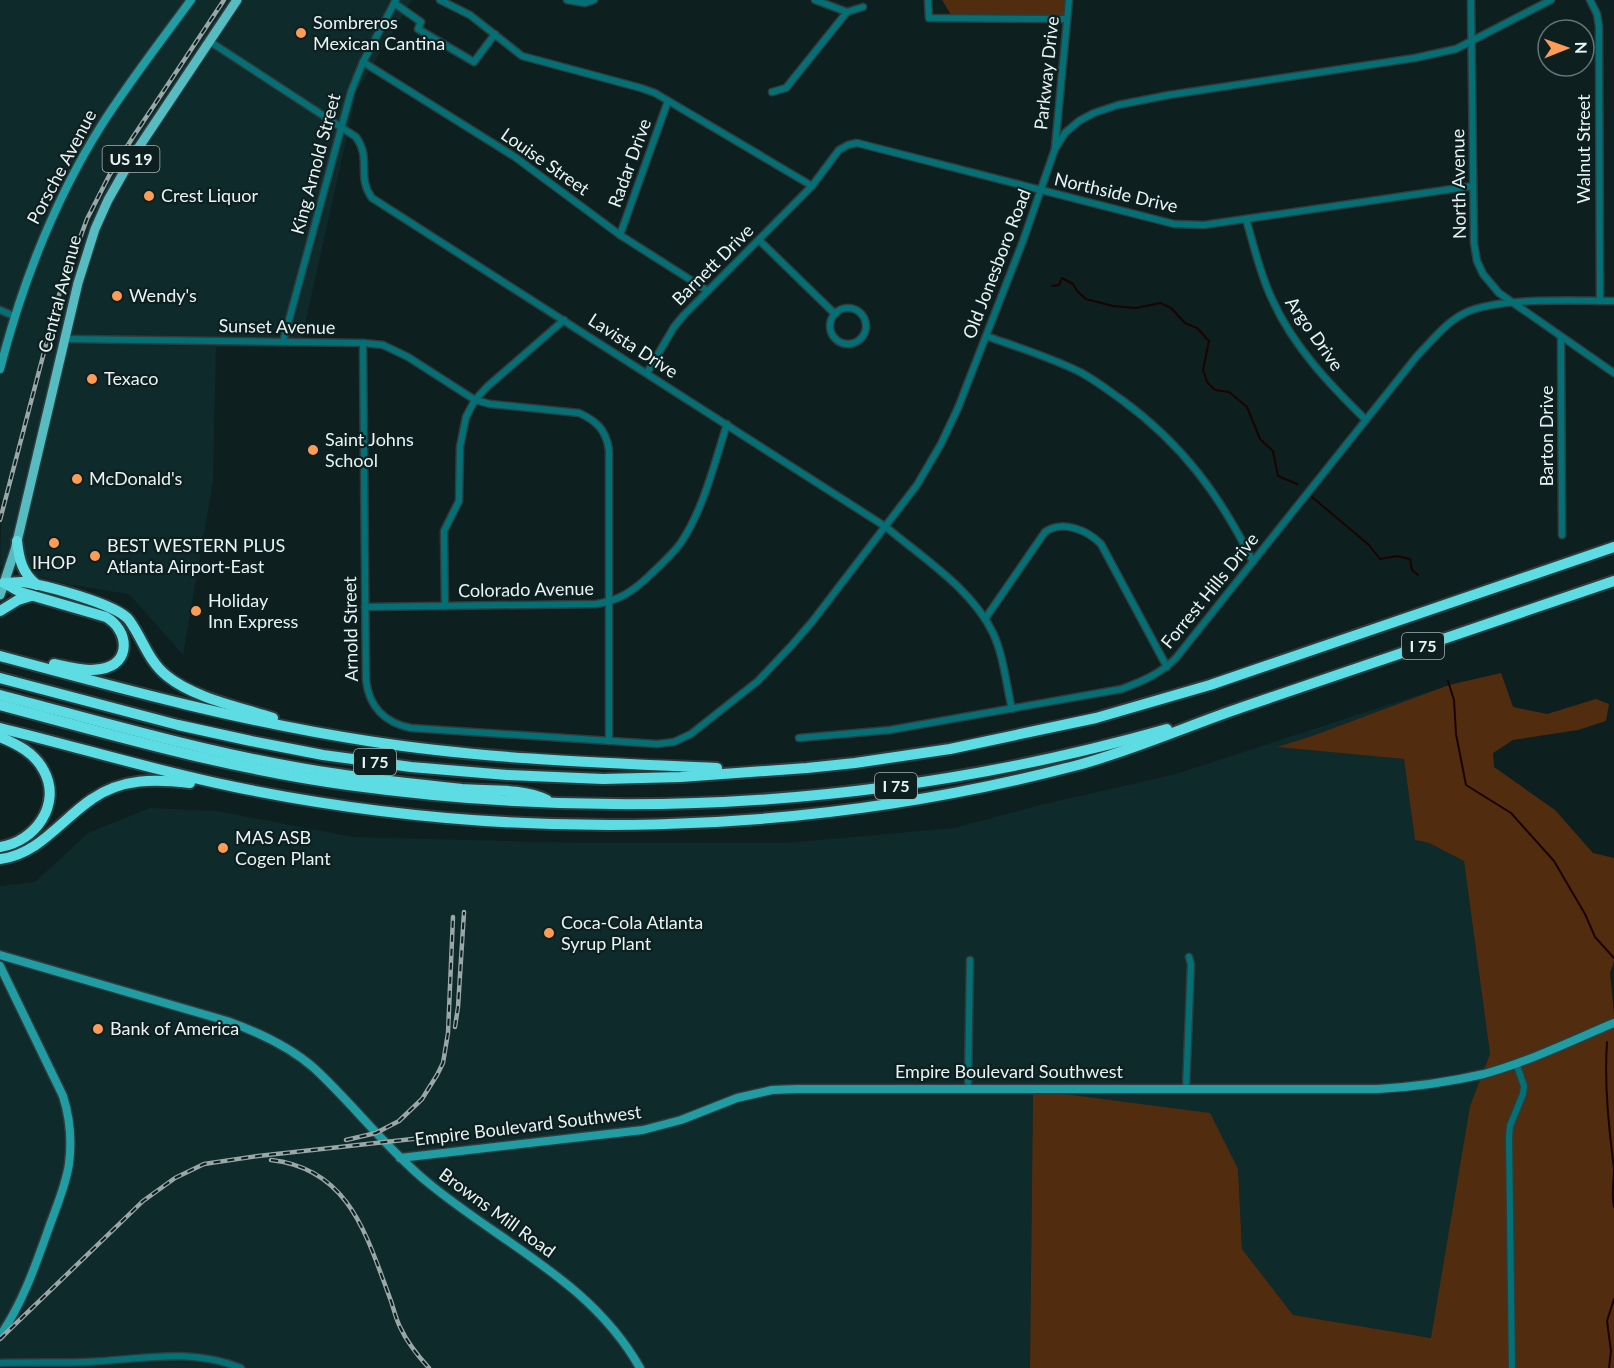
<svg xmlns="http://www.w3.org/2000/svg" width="1614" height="1368" font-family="Lato,sans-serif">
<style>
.built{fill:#0e2a2b}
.green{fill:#522c0f}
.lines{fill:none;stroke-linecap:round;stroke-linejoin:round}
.stream{stroke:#1a0400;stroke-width:2}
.street-casing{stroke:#2d3d3e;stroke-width:9}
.secondary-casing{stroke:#2d3d3e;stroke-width:11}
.primary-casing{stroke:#2d3d3e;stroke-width:12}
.highway-casing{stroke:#2d3d3e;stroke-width:14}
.street{stroke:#047075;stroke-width:6}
.secondary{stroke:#219ca3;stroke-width:8}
.primary{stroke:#56bcc2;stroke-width:9}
.highway{stroke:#5edce3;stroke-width:10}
.rail-casing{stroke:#9aa7a8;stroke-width:4.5}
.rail{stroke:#0e1f20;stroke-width:2;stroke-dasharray:7;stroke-linecap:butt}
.poi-dot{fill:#fd9c56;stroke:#0e1f20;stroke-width:2}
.labels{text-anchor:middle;stroke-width:4.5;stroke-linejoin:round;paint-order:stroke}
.shield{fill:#0e1f20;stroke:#a7b3b4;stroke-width:1.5}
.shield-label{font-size:16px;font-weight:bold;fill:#e8f3f4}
.poi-label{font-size:18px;fill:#e8f3f4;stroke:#0e1f20;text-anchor:start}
.street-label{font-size:18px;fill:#e8f3f4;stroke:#0e1f20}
</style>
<rect width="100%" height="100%" fill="#0e1f20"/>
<g class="built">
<path d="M0,0H412L357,91L300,347H216L213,481L183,655L129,594L71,585L0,566L2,500L0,499Z"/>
<path d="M1449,685L1312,736L1279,747L1404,759L1415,840L1429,843L1464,861L1490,1054L1470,1106L1432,1338L1293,1315L1242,1249L1238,1169L1033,1091L1030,1368H0V886L35,882L88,833L150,808L217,811L353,837L587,843H785L954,828L1040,805L1176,774Z"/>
</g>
<g class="green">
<path d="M942,0H1068L1066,16L953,18Z"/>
<path d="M1501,673L1513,707L1547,714L1596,699L1609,704L1606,721L1578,730L1513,740L1493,753L1494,767L1555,810L1593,853L1614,858V961L1610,973L1614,1014V1368H1030L1033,1090L1210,1113L1238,1169L1242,1249L1293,1315L1431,1338L1470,1106L1490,1054L1464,861L1429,843L1415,840L1404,759L1277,747L1312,736L1449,685Z"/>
</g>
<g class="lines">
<g class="stream">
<path d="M1052,286L1059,285L1062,278L1073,284L1077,291L1086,299L1113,306L1136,308L1160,303L1171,308L1185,323L1197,328L1209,341L1203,370L1207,382L1215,390L1229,392L1247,407L1260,439L1273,451L1278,476L1297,484"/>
<path d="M1312,497L1369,545L1380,559L1397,556L1410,559L1412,570L1418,575"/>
<path d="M1448,681L1454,700L1456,734L1466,785L1511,813L1554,861L1585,914L1595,937L1614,958"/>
<path d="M1607,1042C1604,1084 1609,1128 1614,1169C1614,1183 1611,1194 1614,1207"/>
<path d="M1609,1368L1611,1351L1607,1321L1614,1299"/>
</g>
<defs>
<g id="street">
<path d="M440,0L470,15L522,56L641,88L655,93L812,186"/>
<path d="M567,0L585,3L594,0"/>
<path d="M815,0L847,12"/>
<path d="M928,0L929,18L1067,19"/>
<path d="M1471,0L1474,243L1477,261L1483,274L1499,293L1614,373"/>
<path d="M1590,0L1597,14L1599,26L1600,301"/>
<path d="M394,3L421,22L418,29L474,62L495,34"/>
<path d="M847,12L863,7"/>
<path d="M209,41L356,137C372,159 356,176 372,198L886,527C923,558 972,589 993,633C1004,657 1006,684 1012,709"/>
<path d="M363,62L515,157L620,235L708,291"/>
<path d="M772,92L786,88L847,12"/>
<path d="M1055,148L1069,0"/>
<path d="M1246,219C1254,246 1260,274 1272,299C1293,346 1329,384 1366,420"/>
<path d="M620,235L668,101"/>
<path d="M759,240L835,314"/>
<circle cx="848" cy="326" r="18"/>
<path d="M0,310L14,316"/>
<path d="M986,336C1017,347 1050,357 1080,372C1095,380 1108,390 1122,400C1182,444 1220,495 1253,562"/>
<path d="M1561,337L1562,535"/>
<path d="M64,339L363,343L383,345L408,357L475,400L490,404L579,413C597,421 606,430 609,450V741"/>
<path d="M283,342L351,92L363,62L396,0"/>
<path d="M363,343L366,680C369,707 385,723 411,728L657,744L674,742L691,734L758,681L792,645L812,622L917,485L941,444L958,408L1023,241L1055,149L1065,133L1079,121L1094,113L1118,105L1169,95L1415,58L1456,49L1551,0"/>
<path d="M647,373L674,327L684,315L812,186L839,150L848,145L857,143L1174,224L1204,225L1473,186"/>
<path d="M445,606L444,531L459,501L460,447L466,417L475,400L487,387L564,320"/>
<path d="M365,607L596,604C618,601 632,592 648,577C659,566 671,556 680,544C703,511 715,462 727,424"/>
<path d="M985,619L1045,532C1063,520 1087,530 1101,544L1167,667"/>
<path d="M799,738L890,730L1122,689C1143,681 1160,674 1176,658L1417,356C1432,341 1446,322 1465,313C1498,297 1576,301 1614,301"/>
<path d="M968,1089L970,960"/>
<path d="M1186,1089L1191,964L1189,957"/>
<path d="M0,1363C29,1362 58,1363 87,1362C141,1360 188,1347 241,1368"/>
<path d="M1512,1368L1509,1137L1510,1126L1523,1094L1524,1086L1516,1063"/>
</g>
<g id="secondary">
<path d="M0,369C22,284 54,201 101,126C129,82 161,41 191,0"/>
<path d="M0,955L227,1021C258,1032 289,1046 314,1068C353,1104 385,1147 426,1181C500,1243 591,1281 640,1368"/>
<path d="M0,966L63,1096C70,1118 72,1141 69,1164C66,1184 58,1203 51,1222C37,1261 24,1301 0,1336"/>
<path d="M400,1158L643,1130L681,1120L737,1098L772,1090L797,1089H1378C1414,1087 1449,1082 1484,1074C1528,1062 1571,1041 1614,1023"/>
</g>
<path id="primary" d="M0,595L15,550L78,283L95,229L108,200L133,156L237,0"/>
<g id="highway">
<path d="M17,541C19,559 22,573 37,585"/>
<path d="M4,583C10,583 16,582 22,582C44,585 117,604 129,620C143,639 148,661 167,676C194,698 240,707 273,718"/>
<path d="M4,583L20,592L106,617C129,630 132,664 101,669C86,672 69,667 54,664"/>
<path d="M0,611L18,600L31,596"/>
<path d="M0,656C122,689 243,722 368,741C484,759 600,763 717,768"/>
<path d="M0,678L178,725L251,741L323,755L411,767L507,775L603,779L681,777L807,768L855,763L950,749L1096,718L1210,685L1614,547"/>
<path d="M0,695C114,725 228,759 345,775C384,781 423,785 462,789C490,791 522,788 547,800"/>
<path d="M0,705C115,736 230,769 348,785C625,823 898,805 1167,729"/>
<path d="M0,728C78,747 156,771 235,787C512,844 804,837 1078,765C1134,750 1187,726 1243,707C1367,665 1490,623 1614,581"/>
<path d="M0,737C17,744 35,753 44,771C62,804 35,842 0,847"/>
<path d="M0,859C38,855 62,819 92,799C122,778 155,779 190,783"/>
</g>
</defs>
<use href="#street" class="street-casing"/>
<use href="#secondary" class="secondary-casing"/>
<use href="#primary" class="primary-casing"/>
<use href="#highway" class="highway-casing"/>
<use href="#street" class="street"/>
<use href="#secondary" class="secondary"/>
<use href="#primary" class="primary"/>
<use href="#highway" class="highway"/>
<defs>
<g id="rail">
<path d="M0,520L59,295L87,219L110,174L133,137L224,0"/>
<path d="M455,1027L458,1007L464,912"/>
<path d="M346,1140L376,1133L399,1121L422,1099L437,1075L443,1063L448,1033L453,917"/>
<path d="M271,1160C351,1169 367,1238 391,1301C394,1310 396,1319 400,1327C407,1342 418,1356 429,1368"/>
<path d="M0,1339L143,1201L175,1178L204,1164L258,1156L458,1134"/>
</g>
</defs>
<use href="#rail" class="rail-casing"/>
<use href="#rail" class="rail"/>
</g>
<g class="poi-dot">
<circle cx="301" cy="33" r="6"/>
<circle cx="149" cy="196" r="6"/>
<circle cx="117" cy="296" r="6"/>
<circle cx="92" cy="379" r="6"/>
<circle cx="313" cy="450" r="6"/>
<circle cx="77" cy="479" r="6"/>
<circle cx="54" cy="543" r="6"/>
<circle cx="95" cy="556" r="6"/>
<circle cx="196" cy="611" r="6"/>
<circle cx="223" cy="848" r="6"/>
<circle cx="549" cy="933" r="6"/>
<circle cx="98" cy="1029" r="6"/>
</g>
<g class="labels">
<g class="shield">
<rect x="102.5" y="146" width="57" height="26" rx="4.5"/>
<rect x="1402" y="633" width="42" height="26" rx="4.5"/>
<rect x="354" y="749" width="42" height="26" rx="4.5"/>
<rect x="875" y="773" width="42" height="26" rx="4.5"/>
</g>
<g class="shield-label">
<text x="131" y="165">US 19</text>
<text x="1423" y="652">I 75</text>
<text x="375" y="768">I 75</text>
<text x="896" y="792">I 75</text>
</g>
<g class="poi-label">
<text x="313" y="29">Sombreros<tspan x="313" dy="21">Mexican Cantina</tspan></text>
<text x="161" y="202">Crest Liquor</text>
<text x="129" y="302">Wendy's</text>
<text x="104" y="385">Texaco</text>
<text x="325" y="446">Saint Johns<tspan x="325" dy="21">School</tspan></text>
<text x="89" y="485">McDonald's</text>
<text x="107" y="552">BEST WESTERN PLUS<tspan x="107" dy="21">Atlanta Airport-East</tspan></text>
<text x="54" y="569" text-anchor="middle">IHOP</text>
<text x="208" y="607">Holiday<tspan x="208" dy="21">Inn Express</tspan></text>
<text x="235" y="844">MAS ASB<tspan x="235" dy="21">Cogen Plant</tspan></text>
<text x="561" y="929">Coca-Cola Atlanta<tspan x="561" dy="21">Syrup Plant</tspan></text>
<text x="110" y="1035">Bank of America</text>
</g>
<g class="street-label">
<text transform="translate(1047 73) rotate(-84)" y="6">Parkway Drive</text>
<text transform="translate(1584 149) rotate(-90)" y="6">Walnut Street</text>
<text transform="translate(545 162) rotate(35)" y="6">Louise Street</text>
<text transform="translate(630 163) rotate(-70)" y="6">Radar Drive</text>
<text transform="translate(316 164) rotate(-75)" y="6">King Arnold Street</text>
<text transform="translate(62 167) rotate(-62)" y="6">Porsche Avenue</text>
<text transform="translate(1459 184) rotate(-91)" y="6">North Avenue</text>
<text transform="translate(1116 193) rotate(13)" y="6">Northside Drive</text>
<text transform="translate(997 264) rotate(-69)" y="6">Old Jonesboro Road</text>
<text transform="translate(713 265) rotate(-45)" y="6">Barnett Drive</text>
<text transform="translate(60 294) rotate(-75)" y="6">Central Avenue</text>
<text transform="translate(277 327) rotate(1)" y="6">Sunset Avenue</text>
<text transform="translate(1314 334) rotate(55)" y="6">Argo Drive</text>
<text transform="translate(633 346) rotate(33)" y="6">Lavista Drive</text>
<text transform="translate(1547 436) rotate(-90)" y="6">Barton Drive</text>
<text transform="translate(526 590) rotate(-1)" y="6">Colorado Avenue</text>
<text transform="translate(1210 591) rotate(-51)" y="6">Forrest Hills Drive</text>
<text transform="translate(351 629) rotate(-91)" y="6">Arnold Street</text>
<text x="1009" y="1078">Empire Boulevard Southwest</text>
<text transform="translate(528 1126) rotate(-7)" y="6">Empire Boulevard Southwest</text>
<text transform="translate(497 1213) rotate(36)" y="6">Browns Mill Road</text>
</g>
</g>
<g transform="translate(1566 48) rotate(89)"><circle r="28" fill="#0e1f20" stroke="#657475" stroke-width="1.5"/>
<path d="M0-4.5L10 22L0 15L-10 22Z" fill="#fd9c56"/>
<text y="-9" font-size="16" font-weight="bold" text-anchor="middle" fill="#e8f3f4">N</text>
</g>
</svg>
